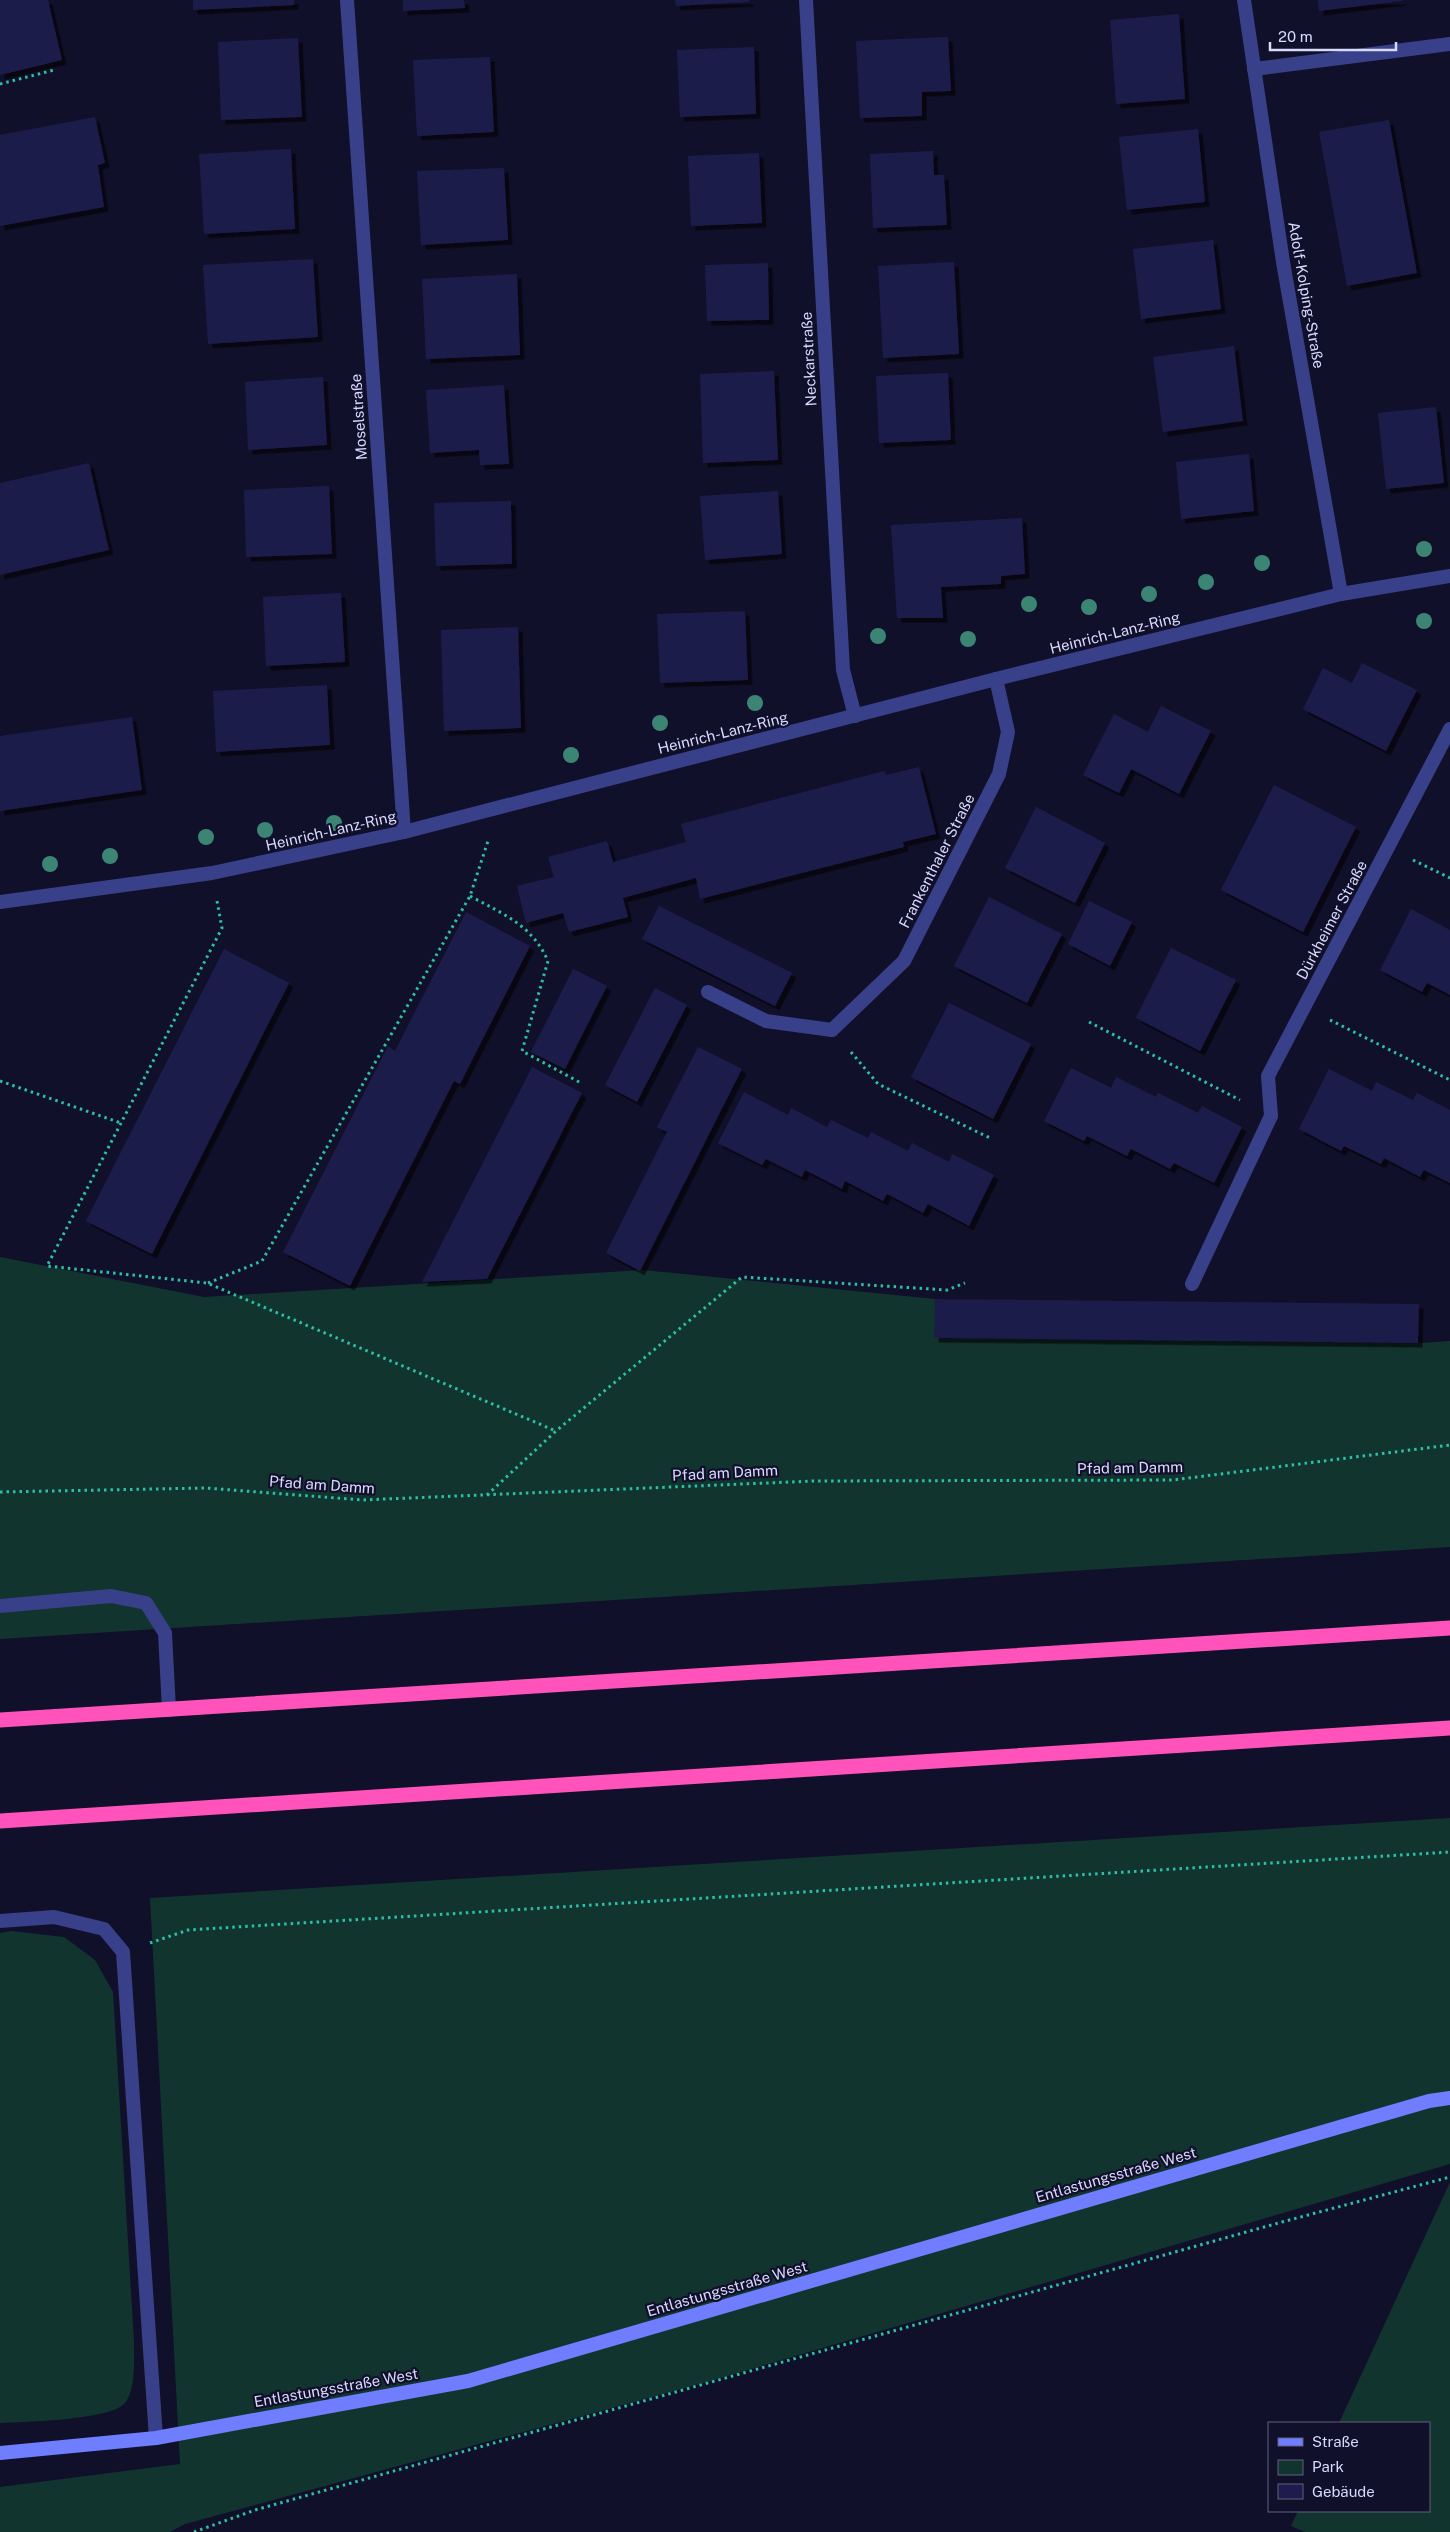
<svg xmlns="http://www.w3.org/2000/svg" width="1450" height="2532" font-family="'Public Sans',sans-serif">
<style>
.green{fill:#12342f}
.building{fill:#1f1b4c;filter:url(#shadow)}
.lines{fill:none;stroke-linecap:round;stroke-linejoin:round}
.path{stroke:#2cc0a5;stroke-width:3;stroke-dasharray:2.5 4;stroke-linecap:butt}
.service{stroke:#39408a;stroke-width:14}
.minor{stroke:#39408a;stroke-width:14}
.tertiary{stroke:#39408a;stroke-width:14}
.secondary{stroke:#6f7dff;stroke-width:14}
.motorway{stroke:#ff53bb;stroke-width:15}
.tree{fill:#3c8575}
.labels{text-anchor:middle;stroke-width:4.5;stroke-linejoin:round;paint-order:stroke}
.street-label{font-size:15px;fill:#d8d9ff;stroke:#11102a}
</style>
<defs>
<filter id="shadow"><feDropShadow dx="4.5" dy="4.5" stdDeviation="0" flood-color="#0009"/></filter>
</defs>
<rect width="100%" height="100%" fill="#11102a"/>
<g class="green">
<path d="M0,1257L204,1297L643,1270L935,1299V1338L1421,1343L1450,1341V1547L0,1639Z"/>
<path d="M1450,1818V2164L707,2382L185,2524L170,2532H0V2487L180,2464L150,1898Z"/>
<path d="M11,1931L64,1937L95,1960L113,1992L134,2342C134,2358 136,2390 125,2403C111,2420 24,2422 0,2423V1933Z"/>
<path d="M1450,2182V2532H1305L1291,2526L1298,2511H1429V2423H1339Z"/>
</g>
<g class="building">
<path d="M0,0H48L62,60L0,75Z"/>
<path d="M193,0H294V5L193,10Z"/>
<path d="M403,0H464L465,8L403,11Z"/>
<path d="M675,0H749V2L676,6Z"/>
<path d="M1318,0H1402V1L1319,11Z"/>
<path d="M1179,14L1185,99L1116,104L1110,20Z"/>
<path d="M948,37L951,91L922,92V116L860,118L856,41Z"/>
<path d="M298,38L302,117L221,120L218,42Z"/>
<path d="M754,47L756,114L680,117L677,50Z"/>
<path d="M490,57L494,132L417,136L413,60Z"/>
<path d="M95,117L105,163L98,165L104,207L0,226V135Z"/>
<path d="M1389,120L1417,273L1347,286L1319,132Z"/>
<path d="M1198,129L1205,202L1127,210L1119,137Z"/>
<path d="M291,149L295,229L204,234L199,154Z"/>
<path d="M933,151L934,175H944L947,225L873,228L870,154Z"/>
<path d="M759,153L762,223L691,226L688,156Z"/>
<path d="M504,168L508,240L421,245L417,171Z"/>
<path d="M1213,240L1221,309L1141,319L1133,249Z"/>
<path d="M313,259L318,337L208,344L203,265Z"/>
<path d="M954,262L959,354L883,358L878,266Z"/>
<path d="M768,263L769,320L707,321L705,265Z"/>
<path d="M517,274L520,355L426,359L422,279Z"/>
<path d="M1234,346L1243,421L1163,432L1153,357Z"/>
<path d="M774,371L778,460L703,463L700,374Z"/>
<path d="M948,373L951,440L879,443L876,376Z"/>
<path d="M323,377L327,445L248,450L245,382Z"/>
<path d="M504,385L509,464L480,465L479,450L430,453L426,390Z"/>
<path d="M1436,407L1444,483L1386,489L1378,413Z"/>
<path d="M1249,454L1254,511L1181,519L1176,462Z"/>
<path d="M89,463L109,550L0,575V483Z"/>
<path d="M329,486L332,554L246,557L244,490Z"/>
<path d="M778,491L782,554L705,560L700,496Z"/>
<path d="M511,501L512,564L436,566L434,503Z"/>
<path d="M1022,518L1025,574L1001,576V584L941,587L943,618H897L891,525Z"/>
<path d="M341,593L345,662L266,666L263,597Z"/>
<path d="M745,611L748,680L660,683L657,614Z"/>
<path d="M518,627L521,728L444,731L441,630Z"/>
<path d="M1362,663L1417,690L1386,751L1303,709L1323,668L1352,683Z"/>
<path d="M327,685L330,745L216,752L213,691Z"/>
<path d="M1161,706L1211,731L1179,794L1131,769L1119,793L1083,775L1114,714L1148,732Z"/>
<path d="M132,717L142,790L0,811V736Z"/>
<path d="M919,767L936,834L903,842L904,847L700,899L696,878L623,898L628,917L569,932L563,913L526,923L517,886L554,877L548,857L607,841L613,862L686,842L681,824L884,771L886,775Z"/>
<path d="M1274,785L1356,827L1303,932L1221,890Z"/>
<path d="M1036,807L1105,843L1075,903L1005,868Z"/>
<path d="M989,897L1062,934L1027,1003L954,966Z"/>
<path d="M1089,901L1132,922L1110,966L1068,944Z"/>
<path d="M659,906L792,973L775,1006L642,939Z"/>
<path d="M1411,909L1450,930V995L1427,983L1422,992L1380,970Z"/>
<path d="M466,912L530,946L460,1084L454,1081L350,1286L283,1252L388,1046L395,1051Z"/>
<path d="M1171,948L1236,980L1200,1051L1136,1018Z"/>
<path d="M224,949L289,983L152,1254L86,1221Z"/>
<path d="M573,969L607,986L565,1069L531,1052Z"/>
<path d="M655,988L687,1005L637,1102L605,1085Z"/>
<path d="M949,1003L1031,1044L993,1119L911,1077Z"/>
<path d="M698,1047L742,1069L640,1271L606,1253L667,1132L657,1127Z"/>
<path d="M532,1067L582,1093L487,1279L422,1282Z"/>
<path d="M1071,1068L1111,1088L1116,1077L1156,1097L1158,1093L1198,1113L1202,1106L1242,1127L1214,1183L1174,1163L1170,1169L1131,1149L1127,1156L1087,1136L1084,1141L1044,1121Z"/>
<path d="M1329,1069L1372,1091L1376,1082L1413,1100L1417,1093L1450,1110V1183L1424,1170L1420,1177L1384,1158L1381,1164L1344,1146L1341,1151L1299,1129Z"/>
<path d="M744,1092L788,1115L791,1108L827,1127L831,1120L868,1138L871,1132L908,1151L912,1143L949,1162L952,1154L994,1175L969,1226L928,1204L923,1213L887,1194L883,1201L845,1181L842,1189L805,1170L802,1177L766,1159L762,1165L718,1143Z"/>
<path d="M935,1299L1419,1304L1418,1343L934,1338Z"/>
</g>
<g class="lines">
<g class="path">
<path d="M0,84L54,70"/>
<path d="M1413,860L1450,878"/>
<path d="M470,896C503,914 532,925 548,961L522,1051L581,1083"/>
<path d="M217,901L222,928L47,1266L207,1283L556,1431"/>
<path d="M1330,1020L1450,1080"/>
<path d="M1089,1022L1240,1100"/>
<path d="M851,1052L878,1084L990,1138"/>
<path d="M0,1081L121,1123"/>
<path d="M208,1283L262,1261L470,896L488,841"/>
<path d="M0,1492L206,1488L362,1500L814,1481L1173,1480L1450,1445"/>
<path d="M487,1495L556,1431L742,1277L947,1290L965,1283"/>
<path d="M150,1943L188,1930L1450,1852"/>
<path d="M194,2532L255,2510L1282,2222L1450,2177"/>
</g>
<g class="service">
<path d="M708,992L766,1021L832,1030"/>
<path d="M1192,1284L1271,1116"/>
<path d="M0,1606L111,1596L146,1603L165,1633L169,1710"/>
<path d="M0,1921L54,1917L104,1929L123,1952L156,2438"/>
</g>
<g class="minor">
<path d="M347,0L404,832"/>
<path d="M806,0L843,670L855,716"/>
<path d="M1244,0L1283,262L1341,594"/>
<path d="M1254,69L1450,44"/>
<path d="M832,1030L904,961L999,774L1008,732L996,679"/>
<path d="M1271,1116L1268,1076L1450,729"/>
</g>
<path class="tertiary" d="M0,902L212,873L404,832L996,679L1341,594L1450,576"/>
<path class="secondary" d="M0,2453L156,2438L468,2381L1429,2101L1450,2098"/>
<g class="motorway">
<path d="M0,1720L1450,1628"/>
<path d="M0,1821L1450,1728"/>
</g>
</g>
<g class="tree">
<circle cx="1424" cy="549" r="8"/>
<circle cx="1262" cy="563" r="8"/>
<circle cx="1206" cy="582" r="8"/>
<circle cx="1149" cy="594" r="8"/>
<circle cx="1029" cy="604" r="8"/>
<circle cx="1089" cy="607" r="8"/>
<circle cx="1424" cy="621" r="8"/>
<circle cx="878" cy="636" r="8"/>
<circle cx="968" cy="639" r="8"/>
<circle cx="755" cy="703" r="8"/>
<circle cx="660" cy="723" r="8"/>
<circle cx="571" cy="755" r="8"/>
<circle cx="334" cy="823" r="8"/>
<circle cx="265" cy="830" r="8"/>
<circle cx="206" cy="837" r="8"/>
<circle cx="110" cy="856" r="8"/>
<circle cx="50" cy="864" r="8"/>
</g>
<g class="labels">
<g class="street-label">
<text transform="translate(1306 295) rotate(80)" y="5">Adolf-Kolping-Straße</text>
<text transform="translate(809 359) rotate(-93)" y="5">Neckarstraße</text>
<text transform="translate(359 417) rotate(-94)" y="5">Moselstraße</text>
<text transform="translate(1115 633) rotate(-14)" y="5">Heinrich-Lanz-Ring</text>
<text transform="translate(723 733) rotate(-14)" y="5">Heinrich-Lanz-Ring</text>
<text transform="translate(331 831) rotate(-13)" y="5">Heinrich-Lanz-Ring</text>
<text transform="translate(937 861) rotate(-63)" y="5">Frankenthaler Straße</text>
<text transform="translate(1332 920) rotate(-62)" y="5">Dürkheimer Straße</text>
<text transform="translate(1130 1468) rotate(-1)" y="5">Pfad am Damm</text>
<text transform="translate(725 1473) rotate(-3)" y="5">Pfad am Damm</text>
<text transform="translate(322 1485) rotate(4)" y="5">Pfad am Damm</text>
<text transform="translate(1116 2175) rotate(-16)" y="5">Entlastungsstraße West</text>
<text transform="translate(727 2289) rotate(-16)" y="5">Entlastungsstraße West</text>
<text transform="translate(336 2388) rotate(-10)" y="5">Entlastungsstraße West</text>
</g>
</g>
<rect x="1268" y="2422" width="162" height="90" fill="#11102a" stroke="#61607f"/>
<rect x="1278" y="2438" width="25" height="8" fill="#6f7dff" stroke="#61607f"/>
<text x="1312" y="2447" font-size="15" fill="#d8d9ff">Straße</text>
<rect x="1278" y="2460" width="25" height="15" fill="#12342f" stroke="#61607f"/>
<text x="1312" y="2472" font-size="15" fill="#d8d9ff">Park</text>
<rect x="1278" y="2484" width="25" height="15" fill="#1f1b4c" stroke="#61607f"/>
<text x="1312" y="2497" font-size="15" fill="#d8d9ff">Gebäude</text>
<path d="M1270 42v8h126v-8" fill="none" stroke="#d8d9ff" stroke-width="2.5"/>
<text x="1278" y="42" font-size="15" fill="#d8d9ff" stroke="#11102a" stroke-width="4" paint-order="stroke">20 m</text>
</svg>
